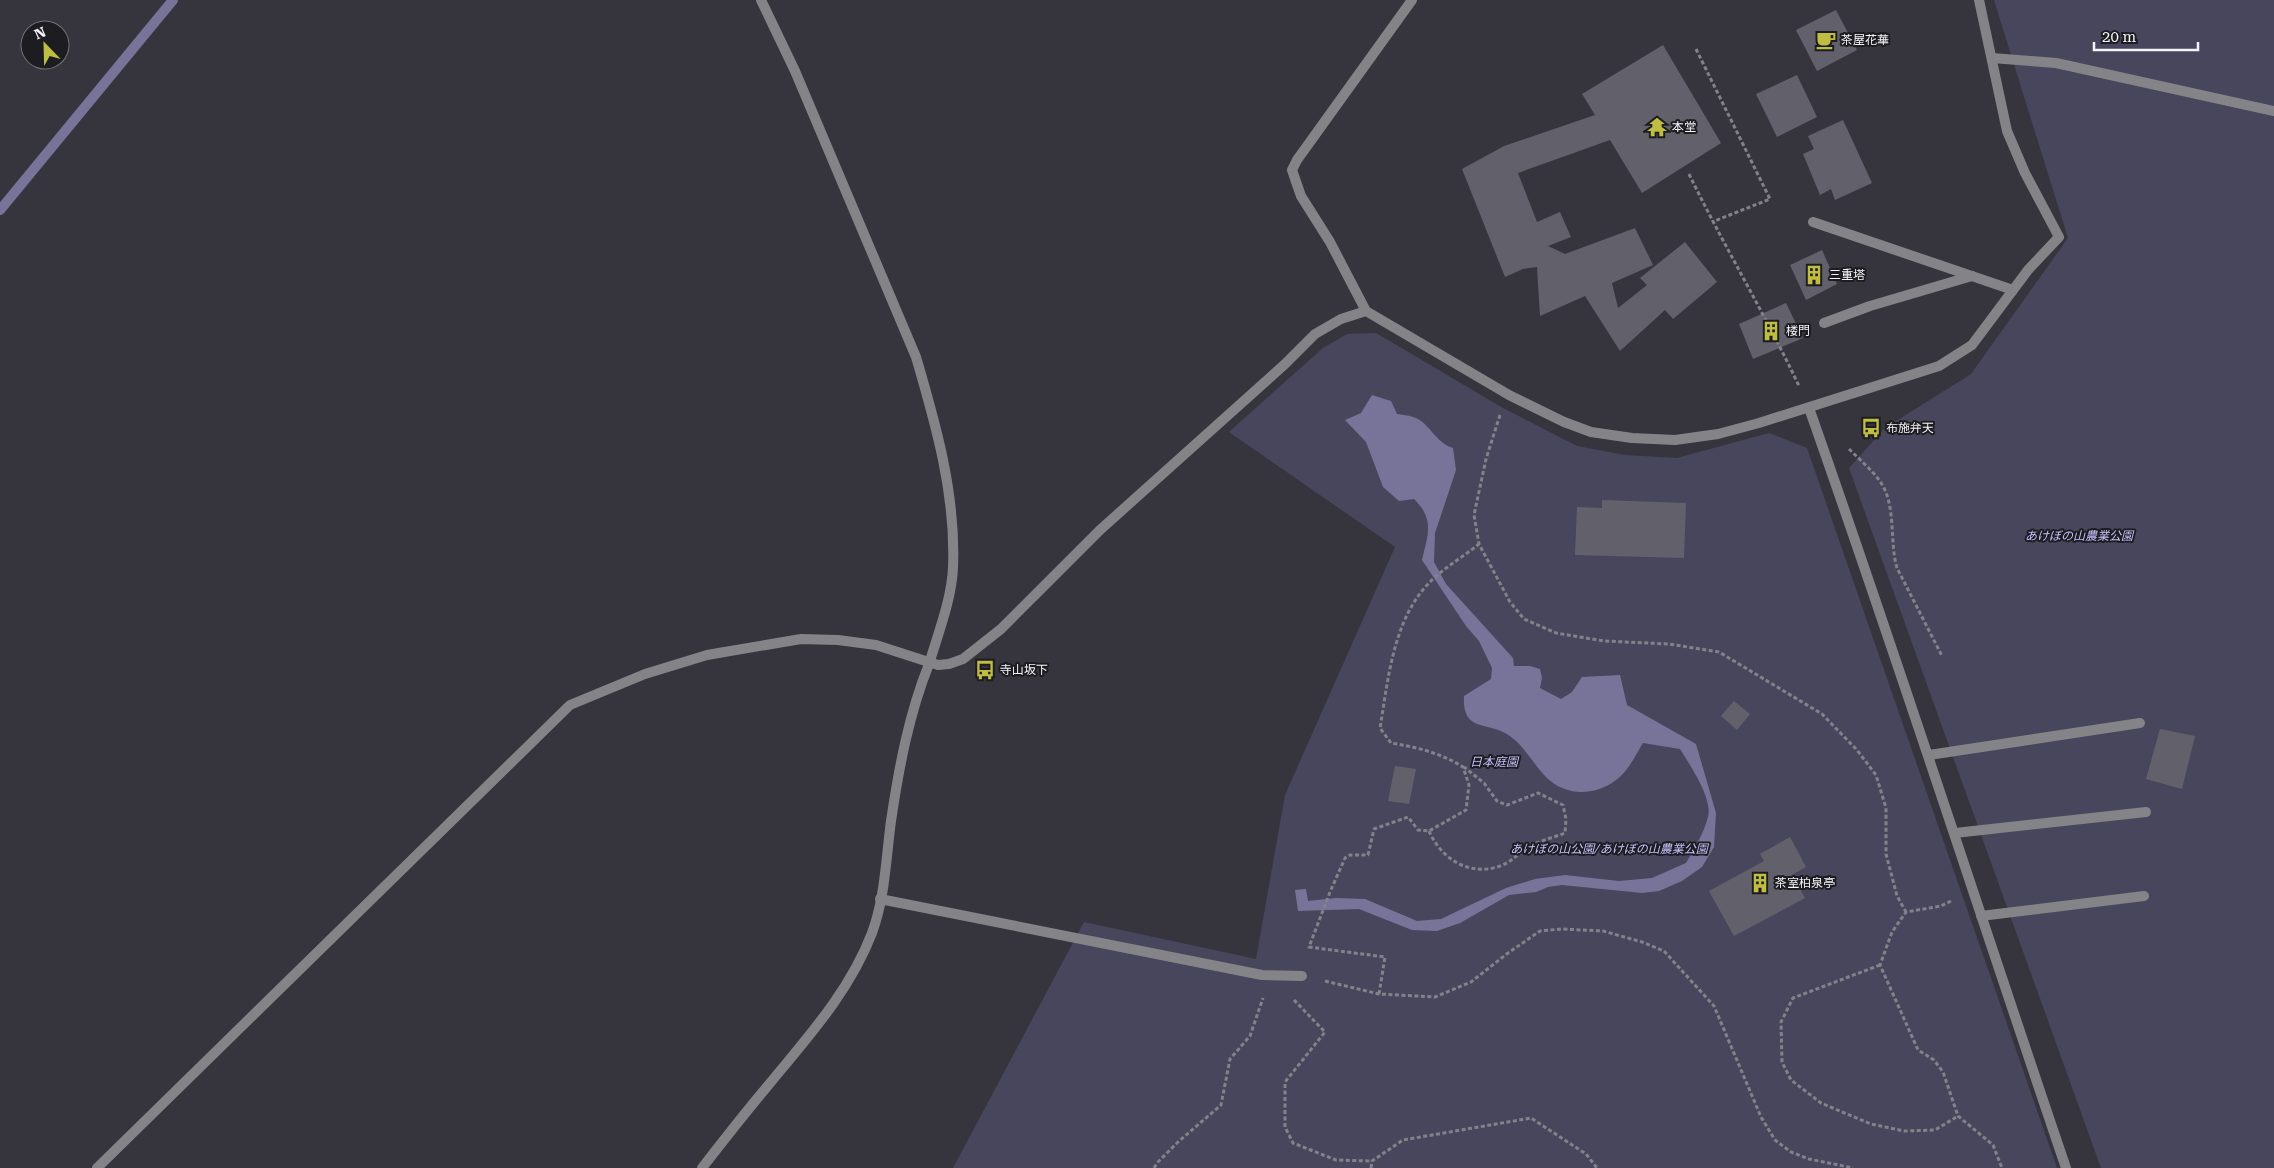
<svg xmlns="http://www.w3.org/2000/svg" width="2274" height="1168" font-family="'Roboto Serif','Noto Sans JP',serif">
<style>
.green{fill:#48465c}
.water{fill:#787499}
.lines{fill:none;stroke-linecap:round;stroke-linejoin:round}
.stream{stroke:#787499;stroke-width:10}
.building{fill:#62616b}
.path{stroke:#83828a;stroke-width:3;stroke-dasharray:4 2.5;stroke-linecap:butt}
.service{stroke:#848488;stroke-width:10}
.minor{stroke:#848488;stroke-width:10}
.tertiary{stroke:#848488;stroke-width:10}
.labels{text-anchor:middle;stroke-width:4;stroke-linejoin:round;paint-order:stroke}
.poi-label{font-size:12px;fill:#f3f3f8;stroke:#1d1d21;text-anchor:start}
.park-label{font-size:12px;font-style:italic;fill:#c7c0ff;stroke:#1d1d21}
</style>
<rect width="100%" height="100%" fill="#36353e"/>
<g class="green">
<path d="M1994,0H2274V1168H2101L1849,468L1885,428L1971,374L2068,238Z"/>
<path d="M1376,333L1503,408L1577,446L1625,455L1677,458L1769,433L1807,448L2057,1168H953L1084,922L1256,959L1285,795L1395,547L1229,432L1323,348L1347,334Z"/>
</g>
<path class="water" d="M1372,395L1391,401L1397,414C1402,415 1408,415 1413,417C1430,422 1434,442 1453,448L1456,470L1435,533L1434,562L1446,584L1513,658L1514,666H1530L1540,669L1542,678L1540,688L1561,699L1572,692L1582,677L1620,675L1627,705L1696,744L1716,813L1714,847L1702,867L1682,881L1659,891L1642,893L1562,885L1548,887L1536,892L1509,895L1460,923L1437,931L1412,930L1359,909L1298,911L1295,890L1306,889L1308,901L1336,898L1365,899L1417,921L1441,919L1506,888L1535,879L1565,875L1619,881L1652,878L1686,863C1694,849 1704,833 1708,817C1713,799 1690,765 1680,749L1643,743C1638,751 1633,761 1627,769C1608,794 1571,801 1547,778C1535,766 1527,751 1515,740C1492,718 1462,736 1464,696L1491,679L1492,668L1479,641L1466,626L1422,560C1428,534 1435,520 1414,499L1399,501L1383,487L1366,442L1345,420L1361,413Z"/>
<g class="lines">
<path class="stream" d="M0,210L173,0"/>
</g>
<g class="building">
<path d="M1836,10L1857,50L1817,71L1796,30Z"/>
<path d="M1663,45L1721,143L1642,193L1610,140L1518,173L1537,222L1560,212L1571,237L1548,246L1565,254L1635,228L1653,265L1612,283L1618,308L1647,285L1640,278L1685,242L1717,282L1673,319L1665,310L1620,351L1585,296L1540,316L1537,267L1523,269L1505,277L1462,169L1504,146L1595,115L1582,94Z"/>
<path d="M1797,75L1817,117L1777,137L1756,94Z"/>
<path d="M1843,120L1872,183L1835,200L1831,189L1820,195L1803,154L1814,149L1808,136Z"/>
<path d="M1822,250L1837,284L1806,300L1790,265Z"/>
<path d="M1786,303L1803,338L1753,359L1739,324Z"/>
<path d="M1602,500L1686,503L1684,558L1575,555L1577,507L1602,508Z"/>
<path d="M1734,701L1750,714L1737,730L1721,716Z"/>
<path d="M2160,729L2195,736L2182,789L2146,779Z"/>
<path d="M1395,766L1416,769L1409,804L1388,801Z"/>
<path d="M1790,837L1806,867L1792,875L1805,898L1734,936L1709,891L1764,861L1760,854Z"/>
</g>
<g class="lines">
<g class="path">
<path d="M1696,49L1770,199L1712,222"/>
<path d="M1689,174C1724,246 1765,314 1799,386"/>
<path d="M1500,415L1486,459L1474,515L1479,544L1510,602L1524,619L1556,633L1604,641L1669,644L1719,652L1822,714L1857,750L1876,775L1886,808V854L1897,896L1906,912"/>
<path d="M1849,449C1859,459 1871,469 1879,480C1897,503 1889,541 1897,568L1942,656"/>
<path d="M1429,831C1441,859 1470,877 1500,866C1511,862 1517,855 1526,849C1537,841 1552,838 1565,833L1566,819L1563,805L1538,793L1507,805L1497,801L1484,783L1464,767"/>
<path d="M1951,901L1941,906L1906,912L1892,932L1880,965L1918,1050L1934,1060L1943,1072L1958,1116L1993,1145L2002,1168"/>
<path d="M1880,965L1793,998L1781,1022L1782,1062L1791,1080L1821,1103L1871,1124L1904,1131L1935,1130L1958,1116"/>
<path d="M1325,981L1379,994L1435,997L1471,982L1508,953L1540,931L1561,929L1603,931L1642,942L1664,951L1714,1006L1761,1117L1775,1140L1791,1152L1809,1159L1853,1168"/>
<path d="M1379,994L1385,957L1309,947L1330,892L1345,858L1350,855H1368L1374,829L1408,817L1418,830L1429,831L1466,810L1469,785L1463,767C1441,753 1416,747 1391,743L1380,728C1388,680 1393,621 1428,584C1442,569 1463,557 1479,544"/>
<path d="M1294,1000L1325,1032L1285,1082V1127L1293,1143L1336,1160L1372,1161"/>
<path d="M1154,1168L1158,1162L1178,1142L1221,1105L1230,1059L1250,1036L1263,998"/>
<path d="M1371,1168L1372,1161L1403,1140L1531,1118L1586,1154L1597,1168"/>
</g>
<g class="service">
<path d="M1813,222L2013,290"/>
<path d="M1824,323L1870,306L1972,276"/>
<path d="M1929,755L2140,723"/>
<path d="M1955,833L2146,812"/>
<path d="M1981,916L2144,896"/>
</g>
<g class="minor">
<path d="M761,0L795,71L916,357C936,425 956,495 953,567C952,598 938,634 929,664"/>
<path d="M1992,58L2056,63L2274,111"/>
<path d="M1366,311L1330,242L1301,196L1292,170L1297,160L1412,0"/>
<path d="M1809,408C1898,660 1980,915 2066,1168"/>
<path d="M880,899L1262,975L1302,976"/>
<path d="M97,1168L570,705L645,674L707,655L801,639L838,640L876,645L938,665L949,664L963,659L1001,629L1100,530L1285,364L1315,334L1341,319L1366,311L1509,395L1564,422L1591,432L1632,438L1675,440L1718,434L1759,423L1939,366L1972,345L2028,270L2059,237L2025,173L2007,131L1979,0"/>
</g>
<path class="tertiary" d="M702,1168C723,1141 744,1114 766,1088C806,1039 849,993 872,933C885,898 886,858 891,821C899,767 909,714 929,664"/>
</g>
<defs>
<symbol id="cafe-bare" viewBox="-9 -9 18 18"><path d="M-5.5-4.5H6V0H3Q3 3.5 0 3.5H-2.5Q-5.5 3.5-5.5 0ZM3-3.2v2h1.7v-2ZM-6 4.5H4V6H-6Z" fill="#bfbe42" stroke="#1d1d21" stroke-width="2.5" paint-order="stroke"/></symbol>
<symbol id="temple-bare" viewBox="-9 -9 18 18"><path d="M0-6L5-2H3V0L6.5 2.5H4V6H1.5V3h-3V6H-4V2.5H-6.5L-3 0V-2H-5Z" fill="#bfbe42" stroke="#1d1d21" stroke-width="2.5" paint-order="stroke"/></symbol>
<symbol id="building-bare" viewBox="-9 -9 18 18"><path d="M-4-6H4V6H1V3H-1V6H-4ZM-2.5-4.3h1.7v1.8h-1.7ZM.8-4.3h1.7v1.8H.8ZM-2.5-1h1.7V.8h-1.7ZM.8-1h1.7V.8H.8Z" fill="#bfbe42" stroke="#1d1d21" stroke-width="2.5" paint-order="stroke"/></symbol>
<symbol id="bus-bare" viewBox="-9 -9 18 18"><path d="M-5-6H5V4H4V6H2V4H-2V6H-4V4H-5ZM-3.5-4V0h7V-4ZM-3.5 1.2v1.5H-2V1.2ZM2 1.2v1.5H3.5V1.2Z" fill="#bfbe42" stroke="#1d1d21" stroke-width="2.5" paint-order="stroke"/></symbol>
</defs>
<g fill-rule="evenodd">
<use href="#cafe-bare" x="1812" y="26" width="28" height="28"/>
<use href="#temple-bare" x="1643" y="113" width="28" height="28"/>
<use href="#building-bare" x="1800" y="261" width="28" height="28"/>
<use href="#building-bare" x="1757" y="317" width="28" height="28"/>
<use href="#bus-bare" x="1857" y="414" width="28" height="28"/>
<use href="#bus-bare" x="971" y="656" width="28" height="28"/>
<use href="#building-bare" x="1746" y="869" width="28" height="28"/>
</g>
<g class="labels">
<g class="poi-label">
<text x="1841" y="44">茶屋花華</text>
<text x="1672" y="131">本堂</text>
<text x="1829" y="279">三重塔</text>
<text x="1786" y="335">楼門</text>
<text x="1886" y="432">布施弁天</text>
<text x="1000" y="674">寺山坂下</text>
<text x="1775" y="887">茶室柏泉亭</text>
</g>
<g class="park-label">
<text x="2079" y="540">あけぼの山農業公園</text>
<text x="1494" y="766">日本庭園</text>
<text x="1609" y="853">あけぼの山公園/あけぼの山農業公園</text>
</g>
</g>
<g transform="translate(45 45) rotate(337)"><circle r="24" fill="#1d1d21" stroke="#737377"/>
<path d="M0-4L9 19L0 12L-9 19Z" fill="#bfbe42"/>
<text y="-8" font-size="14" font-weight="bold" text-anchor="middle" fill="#f3f3f8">N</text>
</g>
<path d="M2094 42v8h104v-8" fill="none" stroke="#f3f3f8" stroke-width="2.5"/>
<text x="2102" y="42" font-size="15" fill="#f3f3f8" stroke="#1d1d21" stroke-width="4" paint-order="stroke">20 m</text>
</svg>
